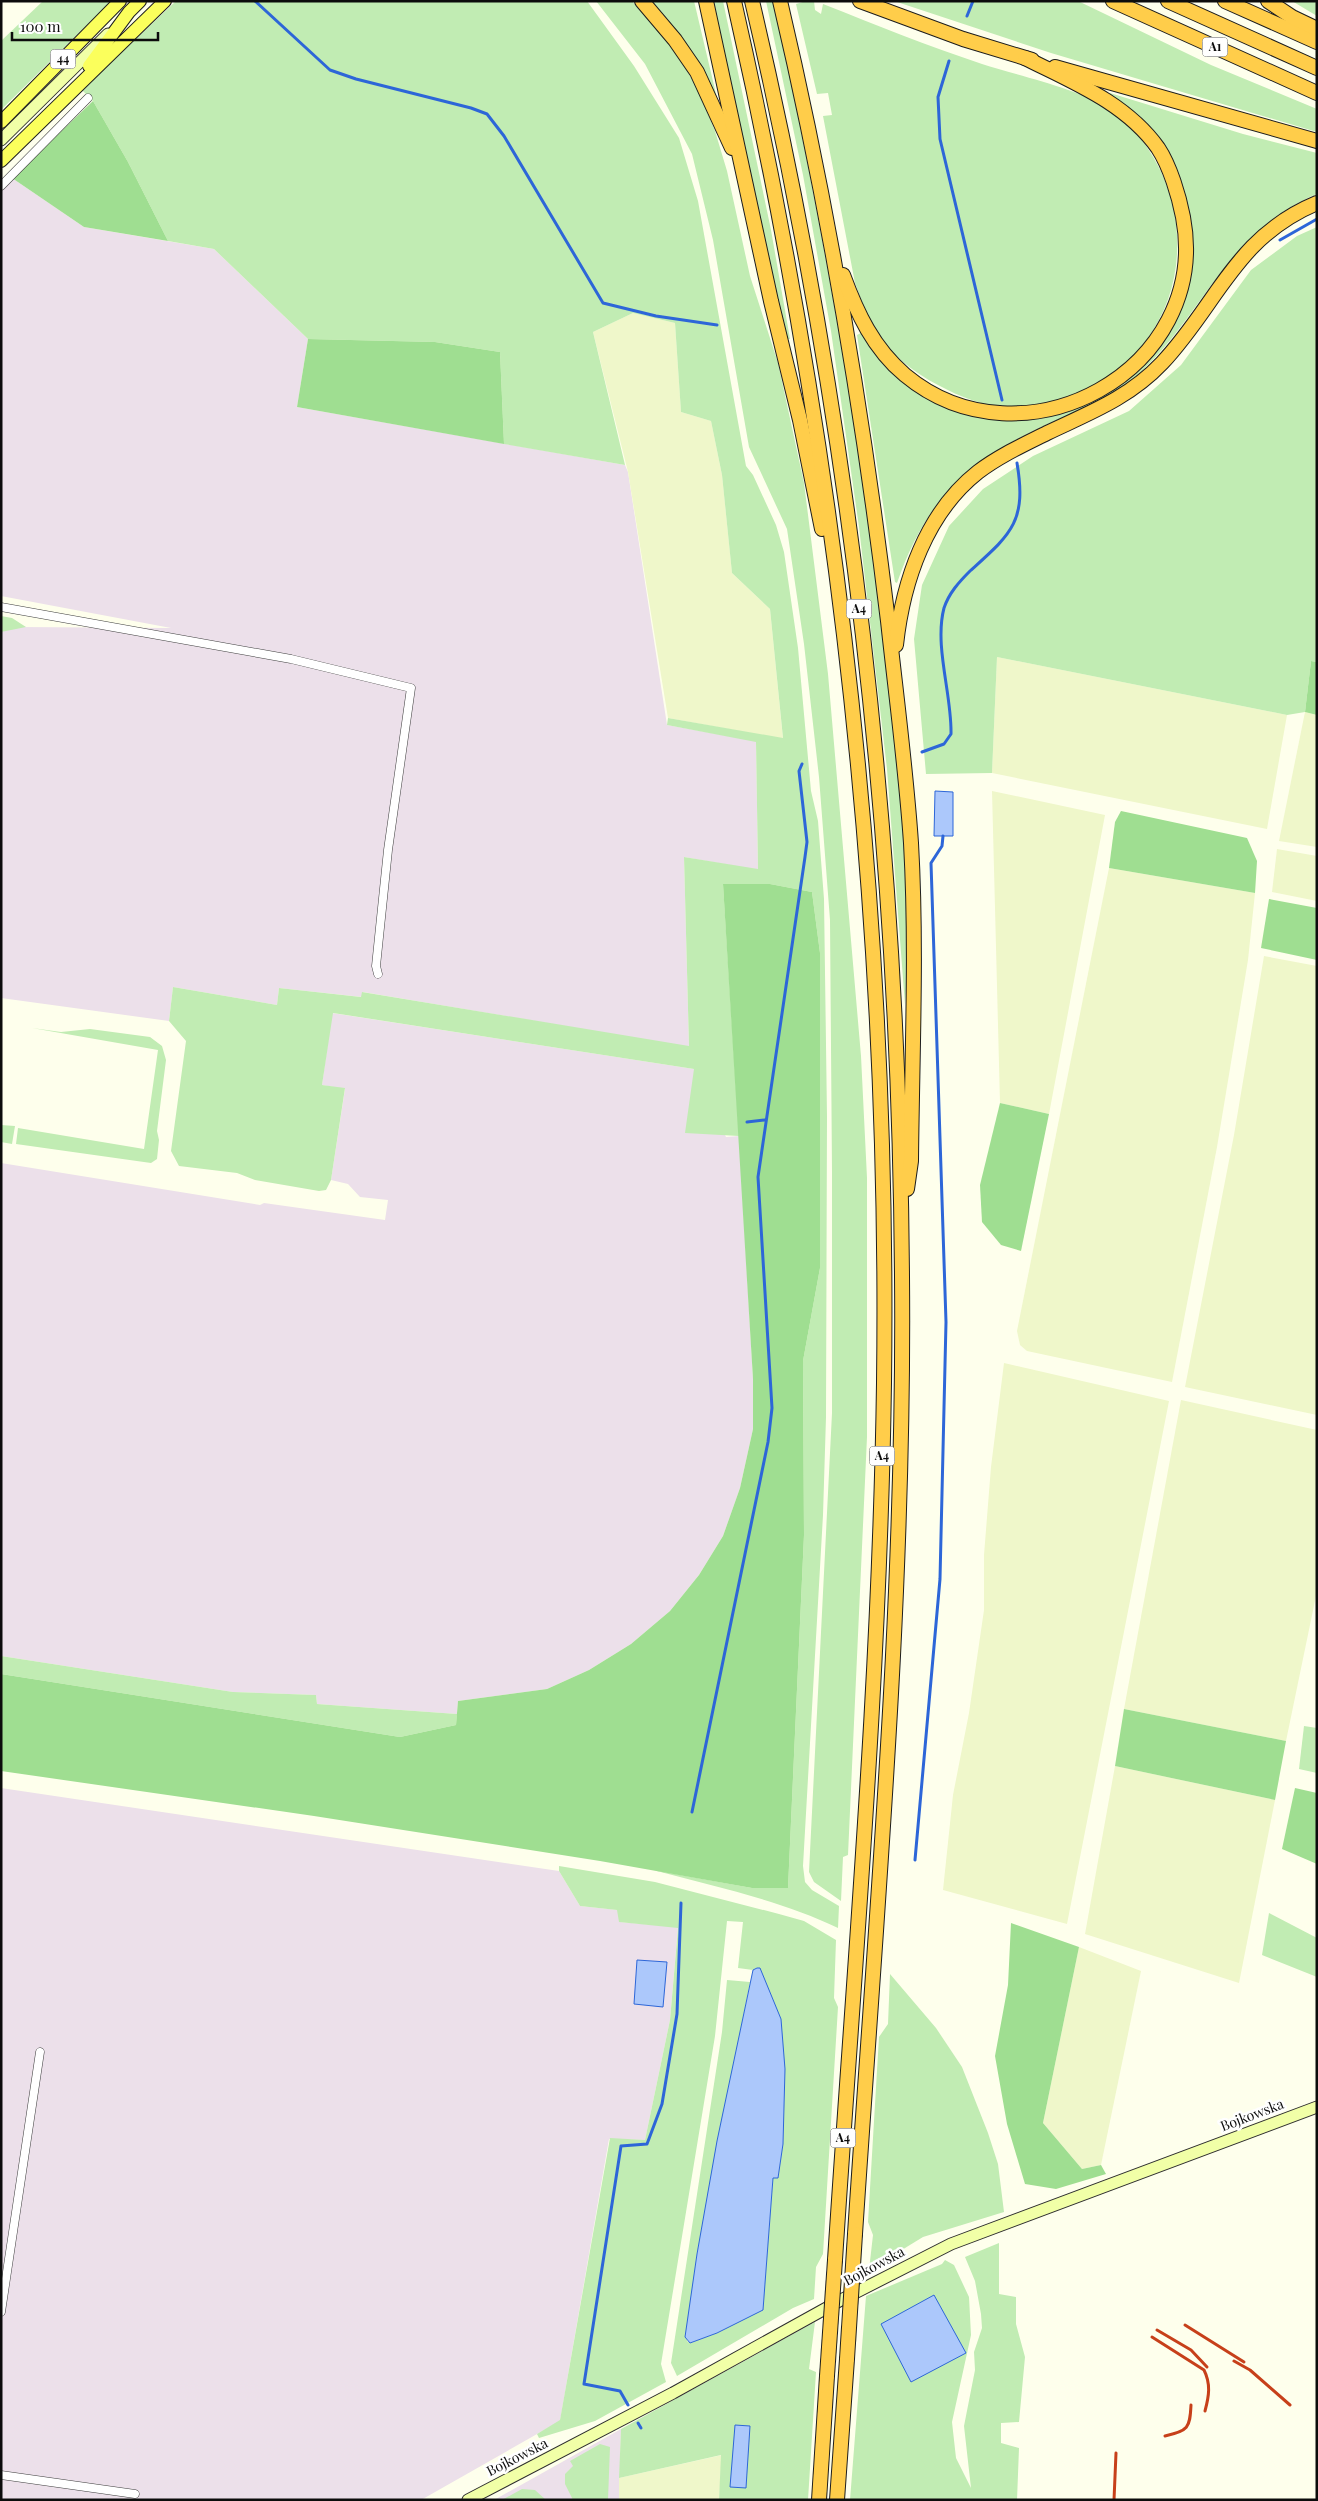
<svg xmlns="http://www.w3.org/2000/svg" width="1318" height="2501" font-family="'Playfair Display',serif">
<style>
.industrial{fill:#ece0ea}
.farmland{fill:#eff7ca}
.green{fill:#c1ecb3}
.forest{fill:#9fde91}
.water{fill:#acc8fb;stroke:#2d66d8}
.lines{fill:none;stroke-linecap:round;stroke-linejoin:round}
.stream{stroke:#2d66d8;stroke-width:3}
.street-casing{stroke:#3f3f3f;stroke-width:9}
.secondary-casing{stroke:#2e2e2e;stroke-width:13}
.primary-casing{stroke:#1d1d1d;stroke-width:14}
.highway-casing{stroke:#1d1d1d;stroke-width:16}
.street{stroke:#fff;stroke-width:8}
.secondary{stroke:#f1ffa7;stroke-width:11}
.primary{stroke:#fbff5c;stroke-width:12}
.highway{stroke:#ffcd4a;stroke-width:14}
.rail{stroke:#c7401a;stroke-width:3}
.highway-bridge-casing{stroke:#1d1d1d;stroke-width:16;stroke-linecap:butt}
.highway-bridge{stroke:#ffcd4a;stroke-width:14}
.labels{text-anchor:middle;stroke-width:5;stroke-linejoin:round;paint-order:stroke}
.shield{fill:#fff;stroke:#555;stroke-width:1}
.shield-label{font-size:12px;font-weight:bold;fill:#0c0c0c}
.street-label{font-size:14px;fill:#0c0c0c;stroke:#fff}
</style>
<rect width="100%" height="100%" fill="#feffec"/>
<g class="industrial">
<path d="M12,178L84,227L214,249L308,339L297,407L625,465L628,472L667,725L756,741L758,870L684,857L689,1047L363,992L362,997L279,988L277,1005L173,987L169,1021L1,998V632L19,627L171,628L1,596V189Z"/>
<path d="M332,1013L694,1069L726,1137L739,1136L753,1379V1429L740,1488L723,1536L699,1575L670,1611L631,1644L589,1670L547,1689L458,1701L457,1714L317,1704L316,1695L233,1692L1,1656V1163L260,1205L264,1203L385,1220L388,1200L360,1197L348,1184L331,1180L345,1089L322,1085Z"/>
<path d="M1,1788L559,1871L580,1906L618,1910L620,1922L678,1927L670,2020L645,2140L609,2139L560,2421L421,2500H1Z"/>
<path d="M621,2429L619,2500H494Z"/>
</g>
<g class="farmland">
<path d="M633,313L675,323L681,412L711,421L722,475L732,573L770,609L783,739L668,718L628,472L593,332Z"/>
<path d="M997,657L1287,715L1267,829L992,773Z"/>
<path d="M1305,712L1317,715V847L1279,841Z"/>
<path d="M992,791L1105,815L1049,1114L1000,1103Z"/>
<path d="M1277,849L1317,856V901L1272,892Z"/>
<path d="M1109,868L1255,893L1248,960L1217,1147L1172,1382L1027,1351L1020,1345L1017,1331Z"/>
<path d="M1264,956L1317,966V1415L1185,1387L1234,1135Z"/>
<path d="M1004,1363L1169,1401L1067,1924L943,1890L953,1795L969,1713L984,1610V1555L991,1467Z"/>
<path d="M1181,1400L1317,1430V1591L1286,1741L1124,1709Z"/>
<path d="M1115,1766L1275,1800L1239,1983L1085,1934Z"/>
<path d="M1079,1947L1141,1971L1101,2165L1082,2169L1043,2123Z"/>
<path d="M722,2455L719,2500H619V2478Z"/>
</g>
<g class="green">
<path d="M43,1H111L1,110V41Z"/>
<path d="M176,1H587L634,66L679,138L698,201L746,466L753,475L776,525L784,552L798,648L811,791L818,821L824,899L827,1117L826,1417L823,1515L803,1866L805,1882L812,1890L839,1906L838,1928C780,1900 716,1887 653,1870L752,1888H788L804,1535L803,1361L820,1268V953L812,892L770,884H723L739,1136L685,1133L694,1069L333,1013L322,1085L345,1088L331,1180L326,1190L319,1191L255,1180L237,1173L179,1166L171,1151L186,1041L169,1021L173,987L277,1005L279,988L361,997L362,992L689,1046L684,857L758,869L756,742L667,725L668,718L783,738L770,609L732,573L722,475L711,421L681,412L675,323L633,313L593,332L625,465L504,444L500,352L435,342L308,339L214,249L168,241L128,162L93,101L82,90Z"/>
<path d="M596,1H632L674,48L698,90L715,131L727,171L750,276L778,363L804,483L828,674L861,1056L867,1178V1437L848,1855L843,1857L841,1901L814,1882L809,1872L832,1413V1172L830,920L819,777L804,644L787,529L749,447L713,240L692,154L645,64Z"/>
<path d="M648,1H694L717,98L697,63Z"/>
<path d="M712,1H723L771,230L790,339H787L769,271Z"/>
<path d="M766,1H774C822,226 864,451 888,680C900,787 913,897 905,1005L887,769L859,527L831,331L803,175Z"/>
<path d="M806,1H814L815,10L821,14L823,4C876,25 928,46 982,64C1016,75 1083,90 1110,109C1142,132 1164,168 1173,206C1191,288 1151,365 1073,395C1052,403 1032,409 1009,408C984,406 960,397 938,385C913,372 890,354 875,330C866,315 861,299 855,283L823,116L832,115L828,93L817,94L796,4Z"/>
<path d="M894,1H1078L1211,65L1317,109V132L1051,53Z"/>
<path d="M1292,1H1317V16Z"/>
<path d="M1110,93L1243,134L1317,153V194C1224,232 1203,319 1133,379C1109,400 1079,410 1050,423C969,460 927,497 897,583L895,582L857,335L861,333C914,420 1019,445 1107,392C1131,378 1153,359 1166,335C1173,322 1187,297 1187,282C1188,263 1182,242 1179,222C1177,210 1175,168 1170,159C1166,153 1159,147 1154,142C1139,127 1124,111 1109,96Z"/>
<path d="M1317,227V662L1311,661L1305,712L1287,715L997,657L992,773L926,774L914,639L922,585L949,526L983,489L1033,456L1129,411L1181,365L1251,270L1297,236Z"/>
<path d="M1,616L12,618L26,627L1,632Z"/>
<path d="M32,1028L61,1032L90,1029L150,1037L162,1046L166,1060L157,1131L159,1140L157,1159L151,1163L16,1144L18,1128L144,1149L158,1050Z"/>
<path d="M1,1125L15,1126L12,1144L1,1142Z"/>
<path d="M1,1656L233,1692L316,1695L317,1704L457,1714L456,1725L400,1737L1,1674Z"/>
<path d="M1304,1726L1317,1728V1773L1299,1769Z"/>
<path d="M559,1866L655,1882L779,1914L804,1921L836,1940L834,1998L838,2007L823,2254L816,2267L814,2299L793,2308L677,2376L671,2363L722,2032L727,1980L750,1982L697,2254L687,2341L690,2343L717,2333L763,2309L773,2178L778,2177L783,2144L785,2069L757,1968L753,1970L738,1968L743,1922L727,1921L715,2036L661,2364L666,2382L595,2421L539,2438L537,2434L560,2420L610,2138L645,2140L670,2020L678,1928L619,1922L617,1910L580,1906L559,1871Z"/>
<path d="M1269,1913L1317,1938V1977L1262,1955Z"/>
<path d="M890,1974L936,2028L962,2067L988,2133L998,2164L1004,2212L923,2237L869,2270L873,2235L868,2222L879,2037L888,2024Z"/>
<path d="M999,2243V2294L1016,2297V2324L1025,2357L1019,2422L1001,2423V2443L1019,2448L1017,2500H850L866,2296L942,2264L945,2260L954,2265L969,2297L971,2335L952,2422L956,2458L971,2488L964,2426L975,2370L974,2352L982,2328L981,2314L975,2281L965,2257Z"/>
<path d="M815,2322L809,2369L816,2372L808,2500H719L721,2455L619,2478L621,2429Z"/>
<path d="M600,2444L610,2447L608,2500H573L565,2484V2474L573,2466L570,2461Z"/>
<path d="M522,2489L535,2490L546,2500H502Z"/>
</g>
<g class="forest">
<path d="M93,101L128,162L168,241L84,227L12,178Z"/>
<path d="M308,339L435,342L500,352L504,444L297,407Z"/>
<path d="M1311,661L1317,662V715L1305,712Z"/>
<path d="M1121,811L1247,838L1257,861L1255,893L1109,868L1115,822Z"/>
<path d="M723,884H770L812,892L820,953V1268L803,1361L804,1535L788,1888H752L600,1861L314,1816L1,1771V1674L400,1737L456,1725L458,1701L547,1689L589,1670L631,1644L670,1611L699,1575L723,1536L740,1488L753,1429V1379Z"/>
<path d="M1269,899L1317,908V960L1261,948Z"/>
<path d="M1000,1103L1049,1114L1021,1251L1001,1245L982,1222L980,1185Z"/>
<path d="M1124,1709L1286,1741L1275,1800L1115,1766Z"/>
<path d="M1295,1788L1317,1793V1864L1282,1849Z"/>
<path d="M1011,1923L1079,1947L1043,2123L1082,2169L1101,2165L1106,2174L1056,2189L1025,2184L1007,2124L995,2056L1008,1985Z"/>
</g>
<g class="water">
<path d="M935,791L953,792V836H934Z"/>
<path d="M637,1960L667,1962L663,2007L634,2004Z"/>
<path d="M757,1968H760L781,2019L785,2069L783,2144L778,2178H773L763,2310L717,2333L690,2343L685,2337L697,2254L717,2141L753,1970Z"/>
<path d="M934,2295L966,2353L911,2382L881,2324Z"/>
<path d="M735,2425L750,2426L746,2488L730,2487Z"/>
</g>
<g class="lines">
<g class="stream">
<path d="M255,1L330,70L356,79L471,108L487,114L504,136L603,303L656,316L717,325"/>
<path d="M967,16L973,1"/>
<path d="M949,61L938,97L940,139L1002,400"/>
<path d="M1280,240L1317,219"/>
<path d="M922,752L944,744L951,734C952,695 934,646 944,608C949,593 959,582 970,571C1011,534 1027,522 1017,463"/>
<path d="M747,1122L765,1120"/>
<path d="M692,1812L768,1442L772,1408L758,1177L805,857L807,842L799,771L802,764"/>
<path d="M915,1860L940,1579L946,1322L931,863L942,846L943,836"/>
<path d="M628,2405L620,2391L584,2384L621,2146L647,2144L662,2104L677,2014L681,1903"/>
<path d="M638,2423L641,2428"/>
</g>
<defs>
<g id="street">
<path d="M1,186L88,98"/>
<path d="M1,607L291,659L411,688L388,850L376,966L378,974"/>
<path d="M1,2312L40,2052"/>
<path d="M1,2475L135,2494"/>
</g>
<g id="secondary">
<path d="M1,140L108,34"/>
<path d="M468,2500L673,2393L841,2300L951,2244L1317,2107"/>
</g>
<g id="primary">
<path d="M89,66L129,12L140,1"/>
<path d="M1,122L120,1"/>
<path d="M1,161L165,1"/>
</g>
<g id="highway">
<path d="M642,1L675,40L697,72L732,148"/>
<path d="M706,1L771,301L800,420L822,529"/>
<path d="M734,1C837,454 890,918 884,1383C880,1676 854,1968 835,2260"/>
<path d="M752,1C850,418 899,848 902,1276C905,1596 876,1915 855,2234"/>
<path d="M780,1C828,205 863,413 888,621C896,695 906,769 911,843C917,949 912,1055 911,1161L907,1189"/>
<path d="M860,1L963,39L1032,60"/>
<path d="M1113,1L1317,93"/>
<path d="M1168,1L1317,68"/>
<path d="M1225,1L1317,42"/>
<path d="M1268,1L1292,17L1317,29"/>
<path d="M1055,67L1317,141"/>
<path d="M843,275C857,313 873,348 905,375C1023,473 1212,370 1183,217C1179,196 1170,166 1158,148C1126,103 1073,82 1025,58"/>
<path d="M896,645C903,581 926,513 978,472C999,456 1023,445 1047,433C1089,413 1129,398 1162,363C1217,305 1235,237 1317,203"/>
<path d="M819,2500L827,2376"/>
<path d="M837,2500L847,2359"/>
</g>
</defs>
<use href="#street" class="street-casing"/>
<use href="#secondary" class="secondary-casing"/>
<use href="#primary" class="primary-casing"/>
<use href="#highway" class="highway-casing"/>
<use href="#street" class="street"/>
<use href="#secondary" class="secondary"/>
<use href="#primary" class="primary"/>
<use href="#highway" class="highway"/>
<g class="rail">
<path d="M1185,2325L1244,2362"/>
<path d="M1157,2330L1191,2350L1207,2367"/>
<path d="M1152,2337L1204,2370C1211,2384 1209,2396 1205,2411"/>
<path d="M1234,2361L1250,2370L1290,2405"/>
<path d="M1165,2436C1188,2431 1190,2428 1191,2405"/>
<path d="M1114,2500L1116,2453"/>
</g>
<defs>
<g id="highway-bridge">
<path d="M847,2359L855,2234"/>
<path d="M827,2376L835,2260"/>
</g>
</defs>
<use href="#highway-bridge" class="highway-bridge-casing"/>
<use href="#highway-bridge" class="highway-bridge"/>
</g>
<g class="labels">
<g class="shield">
<rect x="1202.5" y="37.5" width="25" height="19" rx="4"/>
<rect x="50.5" y="49.5" width="25" height="19" rx="4"/>
<rect x="846.5" y="599.5" width="25" height="19" rx="4"/>
<rect x="869.5" y="1446.5" width="25" height="19" rx="4"/>
<rect x="830.5" y="2128.5" width="25" height="19" rx="4"/>
</g>
<g class="shield-label">
<text x="1215" y="51">A1</text>
<text x="63" y="63">44</text>
<text x="859" y="613">A4</text>
<text x="882" y="1460">A4</text>
<text x="843" y="2142">A4</text>
</g>
<g class="street-label">
<text transform="translate(1252 2115) rotate(-21)" y="5">Bojkowska</text>
<text transform="translate(874 2266) rotate(-28)" y="5">Bojkowska</text>
<text transform="translate(517 2457) rotate(-27)" y="5">Bojkowska</text>
</g>
</g>
<rect width="1318" height="2501" fill="none" stroke="#0c0c0c" stroke-width="5"/>
<path d="M12 32v8h146v-8" fill="none" stroke="#0c0c0c" stroke-width="2.5"/>
<text x="20" y="32" font-size="15" fill="#0c0c0c" stroke="#ffffff" stroke-width="4" paint-order="stroke">100 m</text>
</svg>
